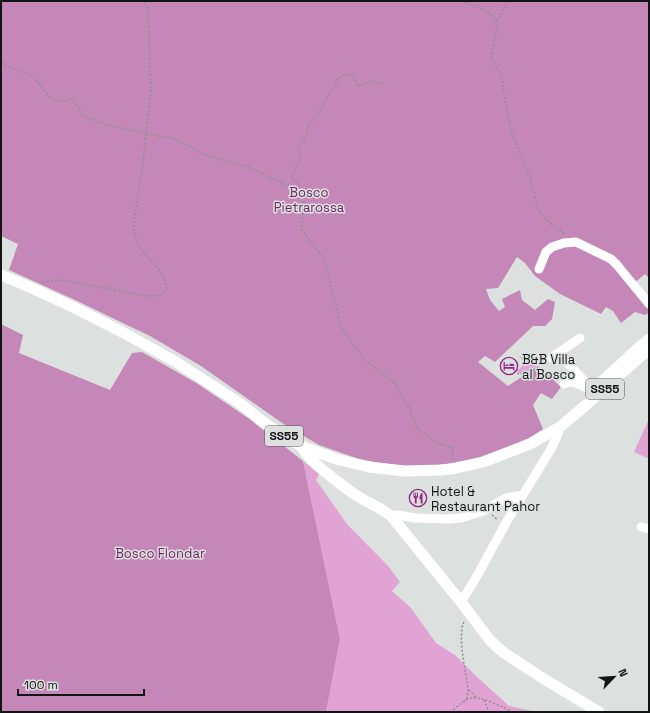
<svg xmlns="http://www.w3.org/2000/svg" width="650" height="713" font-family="'Space Grotesk',sans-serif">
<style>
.green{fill:#e1a3d4}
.forest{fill:#c587b8}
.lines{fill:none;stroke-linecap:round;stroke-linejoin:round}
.path{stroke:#8c908f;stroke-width:1.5;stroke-dasharray:2 2;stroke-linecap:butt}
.minor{stroke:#fff;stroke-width:9}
.major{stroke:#fff;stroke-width:11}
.labels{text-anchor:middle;stroke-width:3;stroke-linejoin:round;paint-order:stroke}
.shield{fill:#dce1df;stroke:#4f5252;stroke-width:1}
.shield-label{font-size:12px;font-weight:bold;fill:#131515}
.park-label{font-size:13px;fill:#712766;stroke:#dce1df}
.poi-label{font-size:13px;fill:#131515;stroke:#dce1df;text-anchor:start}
</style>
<rect width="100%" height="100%" fill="#dce1df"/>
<g class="green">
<path d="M519,356L537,366L525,373L520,374L515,370L517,369L518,370L525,363Z"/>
<path d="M648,421H649V459L634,452Z"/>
<path d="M303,461L319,474L316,480L347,524L389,567L400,582L392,591L411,608L436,643L455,655L475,675L509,706L537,712H326L340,639Z"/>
</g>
<g class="forest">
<path d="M1,1H649V278L645,274L632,285L649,304V313L645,315L635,312L621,323L613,311L606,307L601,314L597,312L560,294L535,276L525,263L517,257L498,288L486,289L490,300L499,311L505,307L502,299L520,290L522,300L535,310L548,299L555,302L552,319L545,326H533L495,362L485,356L478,362L508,386L538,366L561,387L552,399L541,393L533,405L543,429L529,438L507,448L483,457L446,464L414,467L380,463L359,459L319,445L285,425L201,366L150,336L75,300L9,270L18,244L1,236Z"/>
<path d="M1,324L23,335L19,353L110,390L132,353L142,352L198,384L248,418L303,461L340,639L326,712H1Z"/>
</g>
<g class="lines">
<g class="path">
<path d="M462,1L486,11L493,16L496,21L497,27L491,57L502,77L503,89L511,130L531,181L538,208L542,215L550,223L565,234"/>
<path d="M496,21L499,18L507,1"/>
<path d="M1,62C10,70 25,70 35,79C41,85 48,99 57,101C62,102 68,100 73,99L83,116L106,125L175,139L193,148L202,154L251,168L303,194L302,230L324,259L342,329L365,360L395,384L409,408L417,428L437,443L453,448L452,459"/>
<path d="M298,192L297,184L291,176L300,160L298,148L307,136L308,124L319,114L326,98L334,88L337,80L342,75L349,74L355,79L358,86L374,81L383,84"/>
<path d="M43,282L62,280L148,296C157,296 160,297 167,289L165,280L159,270L146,255L137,243L134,230V220L142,171L151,92L148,9L144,1"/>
<path d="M514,371C522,379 532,371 539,367"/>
<path d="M492,515L498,520"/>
<path d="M464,622C457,635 466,673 468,689L467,698L464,702"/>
<path d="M469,690L477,698"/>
<path d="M484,700L489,712"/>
<path d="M450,712C456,708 464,700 471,698C481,696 503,707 512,712"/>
</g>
<g class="minor">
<path d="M539,269L546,252L552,247L564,243L576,242L611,259L617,265L649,304"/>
<path d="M558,353L591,388"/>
<path d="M551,358L580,338"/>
<path d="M564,384C566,383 569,382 571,382C579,382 584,389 592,389L638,347L649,338"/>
<path d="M392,517L397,515L415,518L447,519L461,518L477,513L483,511L506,498L523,495"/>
<path d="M641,527L649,529"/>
<path d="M461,602L477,576L507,521L551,449L558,434L560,427"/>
</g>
<g class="major">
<path d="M1,275L34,289L75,308L126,334L176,362L238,402L270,427L301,446L336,459L369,467L404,471L441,470L452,469L483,462L530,444L560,427L586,405L649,349"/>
<path d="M301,446C309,460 322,469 334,479C343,486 353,494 362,499C373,505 383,509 392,517L461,602L489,639L496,646L504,653L544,679L599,712"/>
</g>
</g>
<defs>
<symbol id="hotel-ring" viewBox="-11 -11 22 22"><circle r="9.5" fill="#dce1df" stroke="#952686" stroke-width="1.5"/><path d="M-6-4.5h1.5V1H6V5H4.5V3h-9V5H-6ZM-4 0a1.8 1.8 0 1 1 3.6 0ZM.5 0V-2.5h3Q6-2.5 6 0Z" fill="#952686"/></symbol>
<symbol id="restaurant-ring" viewBox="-11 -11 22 22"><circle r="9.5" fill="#dce1df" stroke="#952686" stroke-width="1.5"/><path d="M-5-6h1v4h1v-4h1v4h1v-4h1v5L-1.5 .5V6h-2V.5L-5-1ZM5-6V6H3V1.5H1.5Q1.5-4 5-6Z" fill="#952686"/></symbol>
</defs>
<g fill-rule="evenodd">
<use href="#hotel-ring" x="499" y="356" width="20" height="20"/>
<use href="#restaurant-ring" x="408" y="488" width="20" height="20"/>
</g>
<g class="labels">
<g class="shield">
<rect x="586" y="379" width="38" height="20" rx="3"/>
<rect x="265" y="426" width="38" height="20" rx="3"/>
</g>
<g class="shield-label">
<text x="605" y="393">SS55</text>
<text x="284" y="440">SS55</text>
</g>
<g class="park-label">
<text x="309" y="197">Bosco<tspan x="309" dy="15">Pietrarossa</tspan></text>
<text x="160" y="558">Bosco Flondar</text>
</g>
<g class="poi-label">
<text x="522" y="364">B&amp;B Villa<tspan x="522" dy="15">al Bosco</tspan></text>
<text x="431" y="496">Hotel &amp;<tspan x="431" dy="15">Restaurant Pahor</tspan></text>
</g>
</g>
<rect width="650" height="713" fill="none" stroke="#131515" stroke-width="4"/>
<g transform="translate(614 677) rotate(65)" stroke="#dce1df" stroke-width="3" paint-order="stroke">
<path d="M0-3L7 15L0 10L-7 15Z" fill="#131515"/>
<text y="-6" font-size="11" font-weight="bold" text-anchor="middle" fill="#131515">N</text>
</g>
<path d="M18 689v6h126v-6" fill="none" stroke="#131515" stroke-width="2"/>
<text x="24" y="689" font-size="12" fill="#131515" stroke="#dce1df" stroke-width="3" paint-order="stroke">100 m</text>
</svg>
